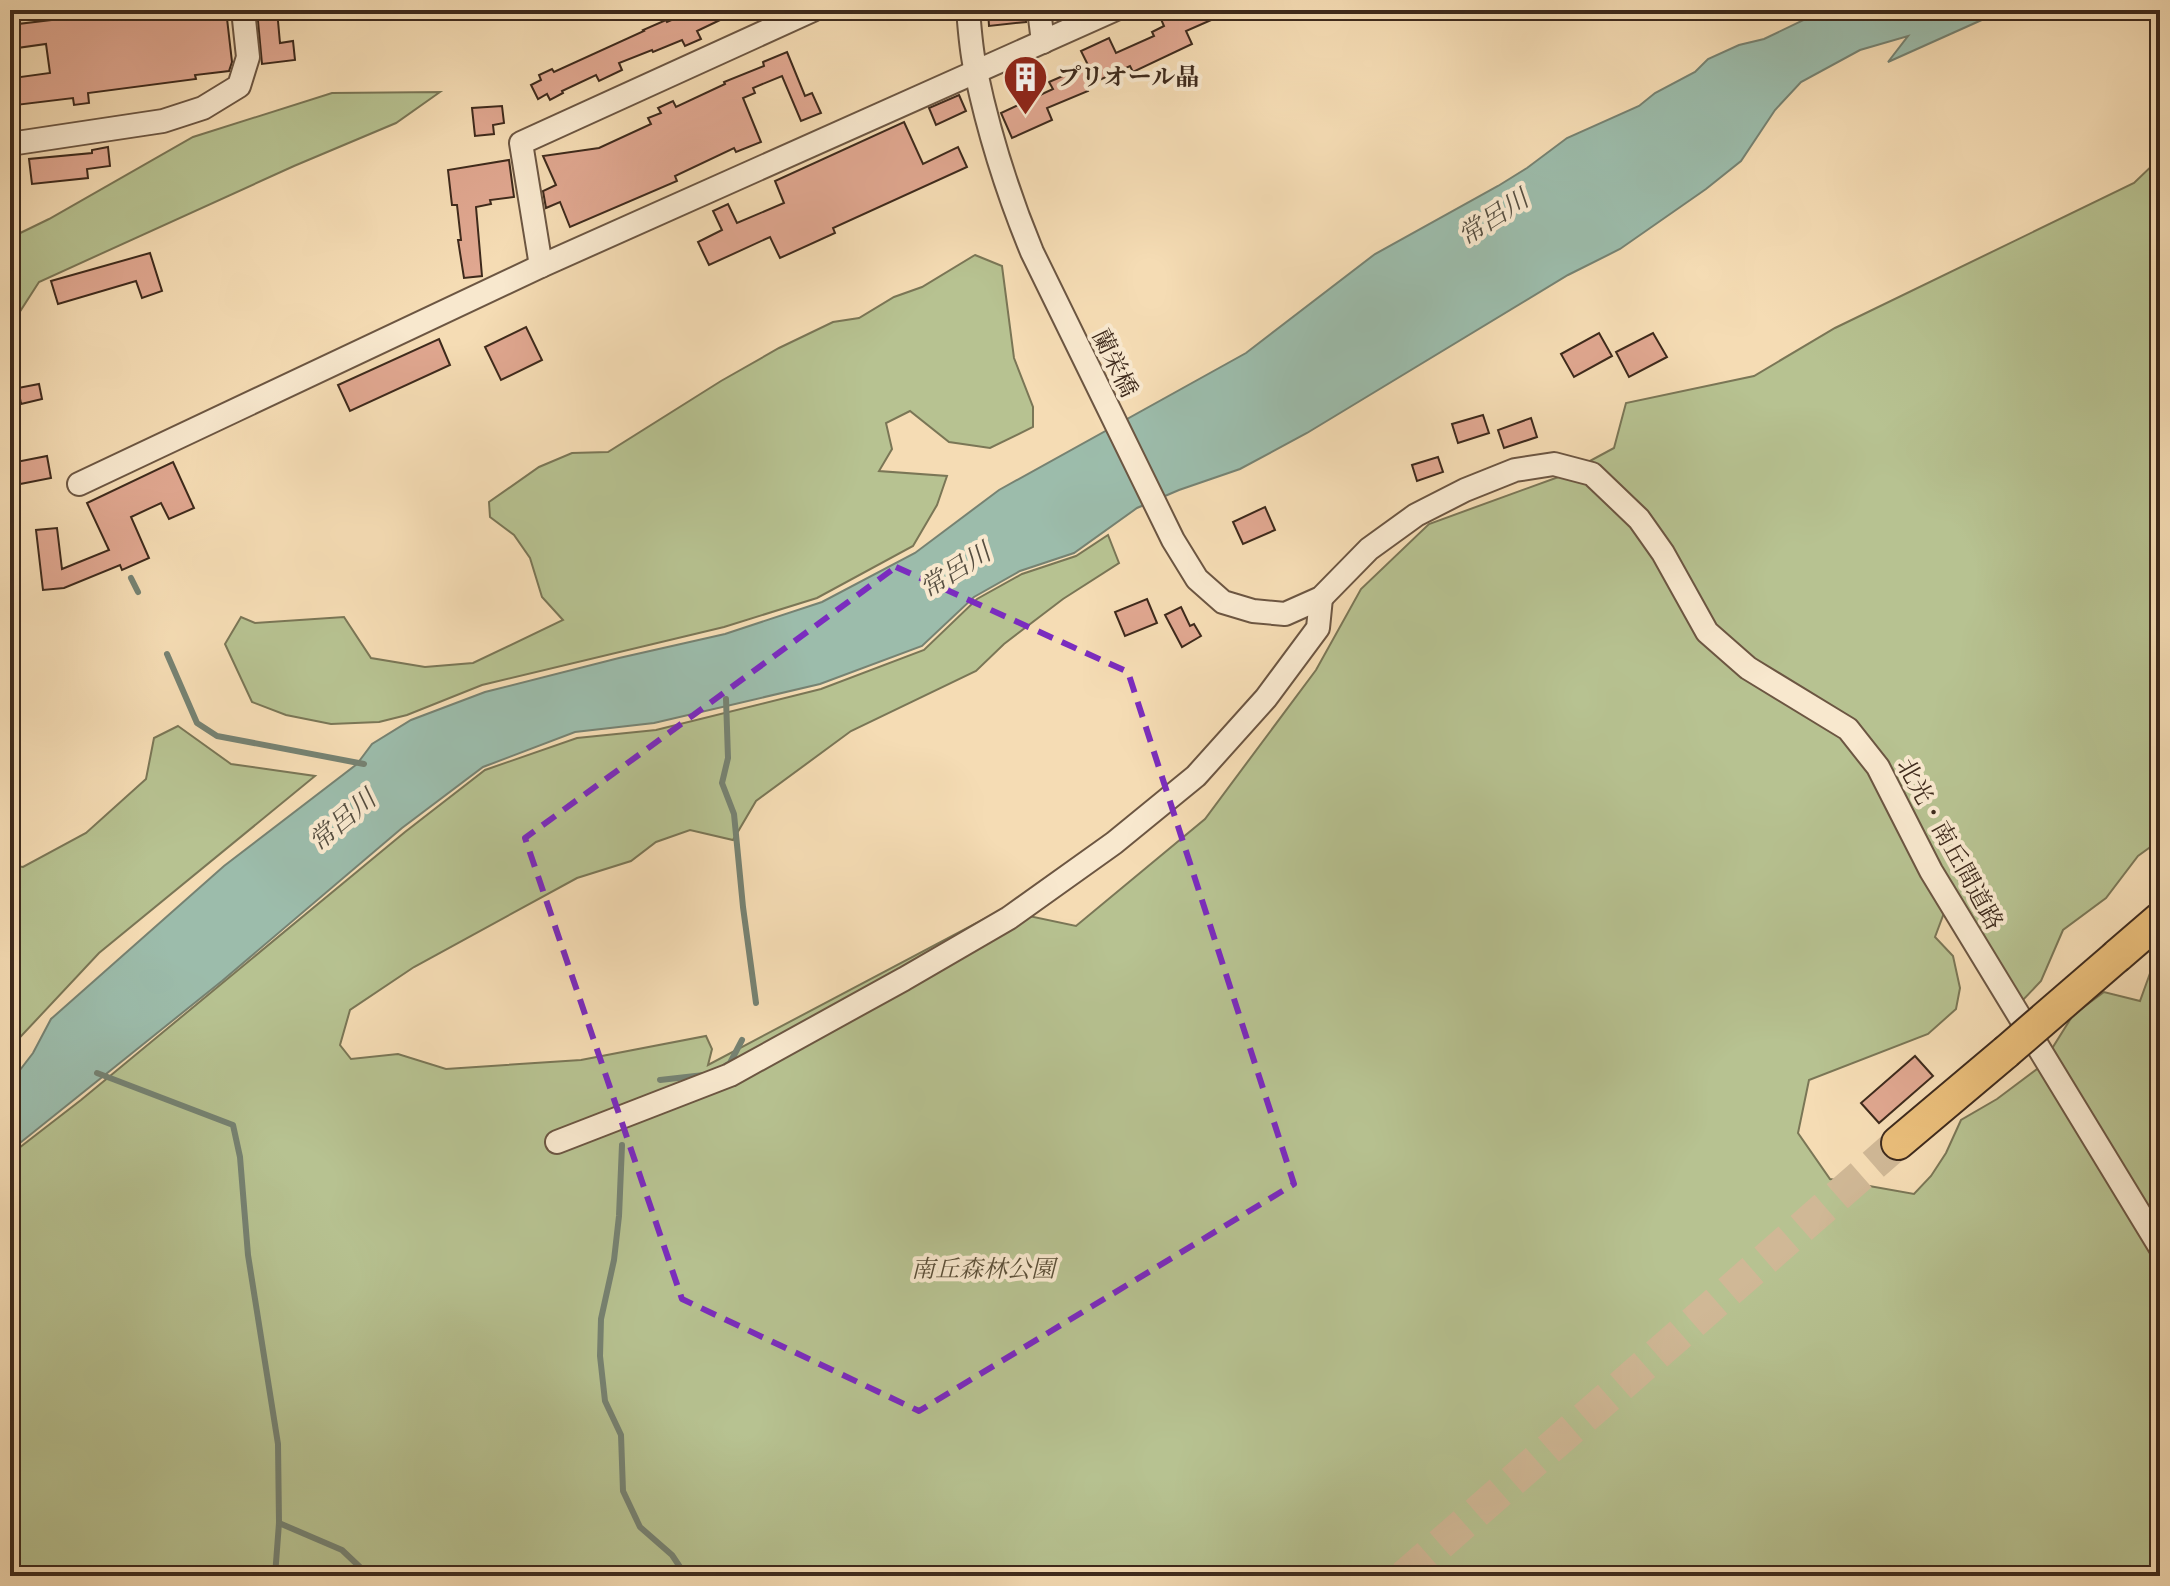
<svg xmlns="http://www.w3.org/2000/svg" width="2170" height="1586" font-family="'IM FELL English','Noto Serif JP',serif">
<style>
.green{fill:#b7c291;stroke:#7a7656;stroke-width:2}
.water{fill:#9cbcab;stroke:#768272;stroke-width:2}
.lines{fill:none;stroke-linecap:round;stroke-linejoin:round}
.stream{stroke:#768272;stroke-width:6}
.building{fill:#e0a790;stroke:#3e2a1c;stroke-width:2}
.highway-tunnel{stroke:#d0b896;stroke-width:32;stroke-dasharray:32 16;stroke-linecap:butt}
.minor-casing{stroke:#6c5642;stroke-width:26}
.highway-casing{stroke:#3e2a1c;stroke-width:36}
.minor{stroke:#f8e8ce;stroke-width:22}
.highway{stroke:#eabe7a;stroke-width:32}
.highway-bridge-casing{stroke:#3e2a1c;stroke-width:36;stroke-linecap:butt}
.highway-bridge{stroke:#eabe7a;stroke-width:32}
.marked{fill:none;stroke:#7b2cbf;stroke-width:6;stroke-dasharray:16 10;stroke-linejoin:round}
.labels{text-anchor:middle;stroke-width:8;stroke-linejoin:round;paint-order:stroke}
.poi-label{font-size:24px;font-weight:bold;fill:#3e2a1c;stroke:#f8e8ce;text-anchor:start}
.street-label{font-size:24px;fill:#3e2a1c;stroke:#f8e8ce}
.park-label{font-size:24px;font-style:italic;fill:#5c5039;stroke:#f8e8ce}
.water-label{font-size:26px;font-style:italic;fill:#564e40;stroke:#f8e8ce}
</style>
<rect width="100%" height="100%" fill="#f5dcb4"/>
<filter id="stains"><feTurbulence type="fractalNoise" baseFrequency=".0025" numOctaves="4"/><feColorMatrix values="0 0 0 0 .2 0 0 0 0 .09 0 0 0 0 .02 0 0 0 .5 -.17"/></filter>
<radialGradient id="worn" r=".72"><stop offset=".6" stop-color="#630" stop-opacity="0"/><stop offset="1" stop-color="#630" stop-opacity=".3"/></radialGradient>
<g class="green">
<path d="M440,92L396,123L294,166L39,282L10,327V238L49,219L193,137L332,93Z"/>
<path d="M2160,158V840L2138,856L2106,898L2063,930L2041,981L2023,1000L1965,912L1944,913L1935,937L1953,956L1960,988L1956,1009L1928,1034L1809,1080L1798,1133L1830,1179L1914,1194L1931,1176L1946,1153L1961,1120L1997,1099L2041,1066L2073,1015L2104,992L2140,1001L2153,965L2160,959V1576H10V1155L81,1100L405,832L485,770L577,738L656,730L821,689L924,650L977,599L1022,574L1076,556L1108,535L1119,563L1063,599L1004,644L976,671L851,731L756,801L733,840L690,830L656,842L631,861L577,878L414,967L350,1010L340,1045L351,1059L398,1054L446,1069L581,1060L706,1036L712,1049L708,1065L1001,910L1076,926L1205,819L1316,670L1361,589L1429,524L1564,475L1614,448L1626,403L1754,376L1835,328L2134,183Z"/>
<path d="M975,255L1002,266L1014,358L1033,407V427L990,448L949,442L910,411L886,423L892,449L879,471L947,476L937,505L913,546L817,598L724,627L482,685L407,715L379,722L331,724L286,715L252,702L225,644L241,617L255,623L344,617L371,658L425,667L473,663L563,620L542,597L530,558L514,535L490,517L489,502L539,467L572,453L608,452L721,381L779,348L833,322L859,318L894,297L922,287Z"/>
<path d="M178,726L231,764L315,776L99,953L10,1048V865L23,867L86,833L146,779L154,738Z"/>
</g>
<path class="water" d="M1837,10H2004L1888,62L1908,36L1860,50L1801,82L1775,110L1741,161L1706,189L1620,249L1568,275L1307,433L1240,469L1179,490L1137,508L1074,553L1020,571L974,597L922,646L820,684L654,723L575,732L483,767L402,828L222,981L10,1151V1083L33,1053L51,1019L224,866L357,764L372,744L411,720L485,692L619,658L725,634L822,602L915,553L999,490L1246,353L1375,254L1498,186L1527,168L1567,138L1639,106L1655,93L1695,72L1708,59L1739,45L1764,39L1818,13H1834Z"/>
<g class="lines">
<g class="stream">
<path d="M131,578L138,592"/>
<path d="M167,654L197,723L217,736L364,764"/>
<path d="M726,699L728,758L722,783L734,814L743,907L756,1003"/>
<path d="M725,1066L730,1063L742,1040"/>
<path d="M97,1073L233,1125L240,1157L248,1255L278,1444L279,1523L275,1576"/>
<path d="M660,1080L704,1075"/>
<path d="M622,1145L619,1216L614,1260L601,1319L600,1356L605,1401L621,1435L623,1491L640,1527L672,1555L686,1576"/>
<path d="M279,1523L342,1550L362,1569V1576"/>
</g>
</g>
<g class="building">
<path d="M135,10H226L232,62L229,71L195,75L196,79L88,93L89,103L74,105L73,98L16,105L13,78L50,73L46,44L10,49V25Z"/>
<path d="M257,10H277L280,43L293,41L295,60L262,64Z"/>
<path d="M695,10H741L697,31L701,39L685,46L682,40L653,52L652,50L619,63L622,70L599,81L596,75L562,91L563,93L550,100L547,94L538,99L531,85L541,80L539,75L552,69L554,72L644,31L643,30L666,20L667,22Z"/>
<path d="M988,10H1025L1026,22L989,26Z"/>
<path d="M1157,10H1234L1186,31L1192,44L1133,72L1130,66L1086,86L1088,91L1047,108L1052,120L1012,138L1001,113L1053,89L1049,82L1088,65L1081,51L1109,38L1116,53L1154,36L1152,32L1164,26Z"/>
<path d="M787,52L805,96L812,93L821,113L801,121L782,76L753,88L755,93L743,98L761,142L736,152L734,148L675,176L677,181L570,227L560,202L546,208L543,191L556,185L543,156L599,148L651,124L648,118L661,113L658,108L673,101L676,107L725,84L724,82L764,66L763,62Z"/>
<path d="M959,95L966,111L936,125L929,108Z"/>
<path d="M502,106L504,123L493,125L494,134L475,136L472,108Z"/>
<path d="M904,122L923,164L958,147L967,167L833,228L835,233L780,258L770,237L709,265L698,242L722,230L713,211L728,204L737,223L784,203L775,181Z"/>
<path d="M108,147L110,166L87,169L88,178L32,184L29,159L92,153V150Z"/>
<path d="M509,160L514,197L490,200L491,204L476,207L482,276L464,278L458,240H461L457,205H452L448,170Z"/>
<path d="M150,253L162,291L142,298L136,281L58,304L51,281Z"/>
<path d="M526,327L542,360L501,380L485,347Z"/>
<path d="M1599,333L1612,356L1574,377L1561,354Z"/>
<path d="M1653,333L1667,357L1629,377L1616,352Z"/>
<path d="M439,339L450,365L350,411L338,385Z"/>
<path d="M39,384L42,399L21,404L18,388Z"/>
<path d="M1483,415L1489,433L1458,443L1452,424Z"/>
<path d="M1531,418L1537,437L1504,448L1498,430Z"/>
<path d="M47,456L51,478L15,485L11,463Z"/>
<path d="M1438,457L1443,472L1417,481L1412,465Z"/>
<path d="M173,462L194,508L169,519L161,503L131,517L149,558L122,570L120,565L64,588L43,590L36,530L57,528L62,569L109,550L87,503Z"/>
<path d="M1265,507L1275,530L1243,544L1233,522Z"/>
<path d="M1147,599L1157,623L1125,636L1115,612Z"/>
<path d="M1181,607L1190,626L1194,624L1201,636L1182,647L1165,615Z"/>
<path d="M1915,1056L1933,1076L1879,1123L1861,1103Z"/>
</g>
<g class="lines">
<path class="highway-tunnel" d="M1404,1576L1898,1143"/>
<defs>
<g id="minor">
<path d="M968,10C970,31 971,52 976,72C989,134 1008,194 1032,252L1173,540L1197,579L1223,602L1253,611L1285,614L1321,598L1369,549L1416,515L1465,490L1515,470L1554,464L1592,474L1639,519L1663,553L1707,632L1748,668L1848,729L1878,767L1931,871L2160,1247"/>
<path d="M1039,10L1043,42"/>
<path d="M10,144L163,121L203,108L239,86L248,57L243,10"/>
<path d="M541,266L521,143L813,10"/>
<path d="M79,484L541,266L1114,10"/>
<path d="M557,1142L730,1075L904,979L1009,918L1114,843L1196,776L1266,698L1318,628L1321,598"/>
</g>
<g id="highway">
<path d="M2117,956L2160,919"/>
<path d="M1898,1143L2006,1052"/>
</g>
</defs>
<use href="#minor" class="minor-casing"/>
<use href="#highway" class="highway-casing"/>
<use href="#minor" class="minor"/>
<use href="#highway" class="highway"/>
<defs>
<path id="highway-bridge" d="M2006,1052L2117,956"/>
</defs>
<use href="#highway-bridge" class="highway-bridge-casing"/>
<use href="#highway-bridge" class="highway-bridge"/>
</g>
<path class="marked" d="M896,567L1128,672L1294,1184L919,1411L682,1299L525,838Z"/>
<defs>
<symbol id="building-pin" viewBox="-11 -11 22 30"><path d="M0 17L-7.5 6A9.5 9.5 0 1 1 7.5 6Z" fill="#8f2418" stroke="#f8e8ce"/><path d="M-4-6H4V6H1V3H-1V6H-4ZM-2.5-4.3h1.7v1.8h-1.7ZM.8-4.3h1.7v1.8H.8ZM-2.5-1h1.7V.8h-1.7ZM.8-1h1.7V.8H.8Z" fill="#fff"/></symbol>
</defs>
<g fill-rule="evenodd">
<use href="#building-pin" x="1000" y="52" width="51" height="69"/>
</g>
<g class="labels">
<g class="poi-label">
<text x="1057" y="85">プリオール晶</text>
</g>
<g class="street-label">
<text transform="translate(1115 363) rotate(64)" y="8">蘭栄橋</text>
<text transform="translate(1950 844) rotate(61)" y="8">北光・南丘間道路</text>
</g>
<g class="park-label">
<text x="983" y="1277">南丘森林公園</text>
</g>
<g class="water-label">
<text transform="translate(1493 217) rotate(-33)" y="9">常呂川</text>
<text transform="translate(955 570) rotate(-32)" y="9">常呂川</text>
<text transform="translate(342 820) rotate(-40)" y="9">常呂川</text>
</g>
</g>
<rect width="2170" height="1586" fill="none" stroke="#f5dcb4" stroke-width="40"/>
<rect x="12" y="12" width="2146" height="1562" fill="none" stroke="#3e2a1c" stroke-width="4"/>
<rect x="20" y="20" width="2130" height="1546" fill="none" stroke="#3e2a1c" stroke-width="2"/>
<rect width="100%" height="100%" filter="url(#stains)"/>
<rect width="100%" height="100%" fill="url(#worn)"/>
</svg>
